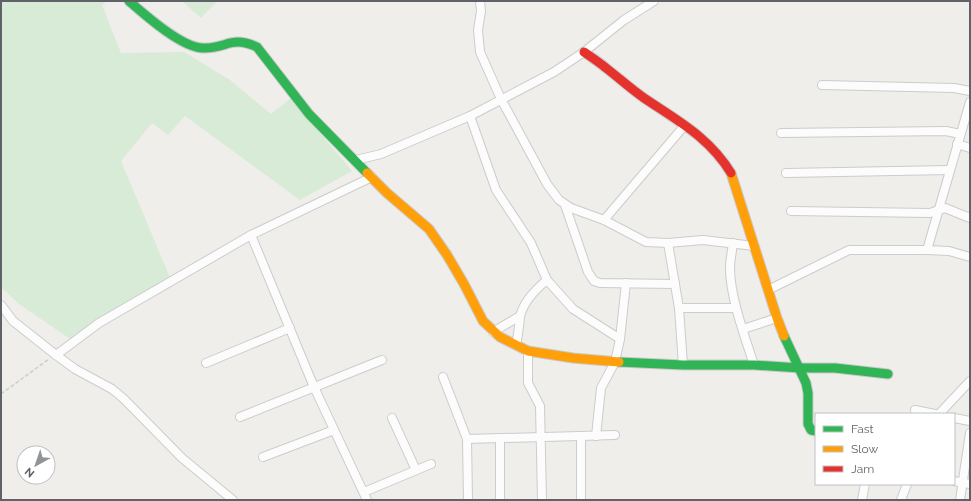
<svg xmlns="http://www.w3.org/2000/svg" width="971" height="501" font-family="Raleway,sans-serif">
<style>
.green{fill:#d8ebd6}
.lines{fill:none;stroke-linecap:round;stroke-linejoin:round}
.street-casing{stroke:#cbcccc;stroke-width:10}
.fast-casing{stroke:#cacacb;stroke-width:11}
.slow-casing{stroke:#cacacb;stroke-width:11}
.jam-casing{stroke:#cacacb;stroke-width:11}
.path{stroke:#cacfcc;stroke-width:1.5;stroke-dasharray:4 2;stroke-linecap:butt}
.street{stroke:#fdfcfc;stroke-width:8}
.fast{stroke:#30b455;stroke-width:9}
.slow{stroke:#ff9f0a;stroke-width:9}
.jam{stroke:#e5322d;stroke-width:9}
</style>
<rect width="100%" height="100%" fill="#efeeea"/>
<g class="green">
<path d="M1,1H107L102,5L121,53L184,52L230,80L271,114L291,98L352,171L300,200L185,116L168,135L152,123L121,161L171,280L73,341L19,304L1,287Z"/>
<path d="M182,1H217L201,18Z"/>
</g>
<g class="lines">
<defs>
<g id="street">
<path d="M480,1L481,11L478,30L480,52L501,99L547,184L559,200L571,208L604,220L646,242L668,243L703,240L754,246"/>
<path d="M822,85L954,88L970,91"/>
<path d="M470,116L496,190L531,243L547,280L573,309L620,339"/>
<path d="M781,133L946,131L960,134"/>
<path d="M957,144L970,148"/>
<path d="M356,160L381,154L470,116L554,72L584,52L624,20L654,1"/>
<path d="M786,173L949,170"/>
<path d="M565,205L588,272L594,281L600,283L675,284"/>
<path d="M791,211L930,213L945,208L970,218"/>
<path d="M604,220L685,125"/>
<path d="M251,235L314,387L367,500"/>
<path d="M668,243L679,308L683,365"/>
<path d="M733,243C732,252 730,260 730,268C730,297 745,337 754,365"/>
<path d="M927,250L970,102"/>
<path d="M768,290L849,250H927L949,251L970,257"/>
<path d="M1,305L13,321L56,355L75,369L112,389L124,399L182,458L233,500"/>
<path d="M679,308H736"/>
<path d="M743,329L777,318"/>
<path d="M493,332L520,316"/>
<path d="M516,345C518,336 519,327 520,317C523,302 536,289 547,280"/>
<path d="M528,351V383L540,406L542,500"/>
<path d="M56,355L99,323L251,235L372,177"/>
<path d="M206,363L290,328"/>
<path d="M443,377L467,439L468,500"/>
<path d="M915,410L935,414"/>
<path d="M939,414L970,381"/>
<path d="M240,417L382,360"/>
<path d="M392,418L416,470"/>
<path d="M954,418L970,421"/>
<path d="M596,436L601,388L615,362L620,339L626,283"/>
<path d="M500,438V500"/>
<path d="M467,439L615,435"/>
<path d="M263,457L334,430"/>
<path d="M954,481L970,484"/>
<path d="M364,492L431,464"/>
<path d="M581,500V436"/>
<path d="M862,500L865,484"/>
<path d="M901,500L907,484"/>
<path d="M960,500L970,433"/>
</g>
<g id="fast">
<path d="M129,1C145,15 182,48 203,48C227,49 230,35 257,47L309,114L367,173"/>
<path d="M784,336L806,383L808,393V424L811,430L816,431"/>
<path d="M619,362L683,365H754L800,368H835L888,374"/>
</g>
<g id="slow">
<path d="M367,173L387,193L429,229L447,255L464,284L483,321L500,337L528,351L573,358L619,362"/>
<path d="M731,173L777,318L784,336"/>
</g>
<path id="jam" d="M584,52C591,57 599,62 606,68C619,78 631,89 644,98C678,121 709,137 731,173"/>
</defs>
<use href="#street" class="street-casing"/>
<use href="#fast" class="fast-casing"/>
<use href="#slow" class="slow-casing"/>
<use href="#jam" class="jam-casing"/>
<path class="path" d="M1,394L49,359"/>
<use href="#street" class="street"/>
<use href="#fast" class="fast"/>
<use href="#slow" class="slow"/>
<use href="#jam" class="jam"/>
</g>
<rect width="971" height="501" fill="none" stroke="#5f6368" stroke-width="4"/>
<rect x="815" y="413" width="140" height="72" fill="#ffffff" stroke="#bfc1c3"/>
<rect x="823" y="426" width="20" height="6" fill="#30b455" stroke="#bfc1c3"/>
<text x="851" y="433" font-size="12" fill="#5f6368">Fast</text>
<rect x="823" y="446" width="20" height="6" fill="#ff9f0a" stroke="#bfc1c3"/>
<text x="851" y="453" font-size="12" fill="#5f6368">Slow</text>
<rect x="823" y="466" width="20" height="6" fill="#e5322d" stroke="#bfc1c3"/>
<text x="851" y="473" font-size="12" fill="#5f6368">Jam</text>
<g transform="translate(36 465) rotate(220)"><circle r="19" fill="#ffffff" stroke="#bfc1c3"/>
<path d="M0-3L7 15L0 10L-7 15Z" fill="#919496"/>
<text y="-6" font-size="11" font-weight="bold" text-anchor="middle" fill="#5f6368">N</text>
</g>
</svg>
